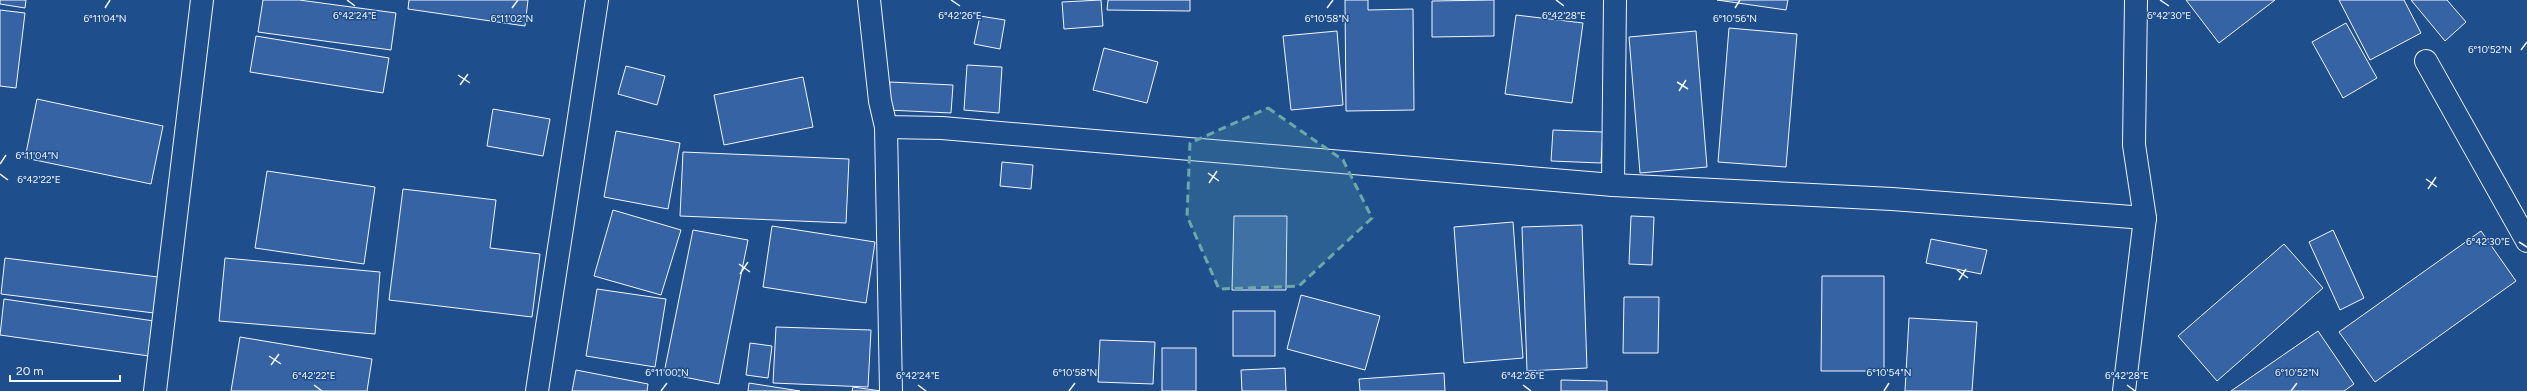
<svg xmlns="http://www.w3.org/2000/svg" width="2527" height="391" font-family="Figtree,sans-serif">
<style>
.building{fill:#3563a3;stroke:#f2f6ff}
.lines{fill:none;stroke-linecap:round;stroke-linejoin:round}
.minor-casing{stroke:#f2f6ff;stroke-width:24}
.minor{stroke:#1f4e8c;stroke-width:22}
.marked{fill:#6aa9a8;fill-opacity:0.2;stroke:#6aa9a8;stroke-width:3;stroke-dasharray:8 5;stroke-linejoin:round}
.ticks{fill:none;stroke:#f2f6ff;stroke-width:1.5}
.ticks-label{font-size:10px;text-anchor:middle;fill:#f2f6ff;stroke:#1f4e8c;stroke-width:3;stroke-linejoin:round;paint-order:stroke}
</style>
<rect width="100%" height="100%" fill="#1f4e8c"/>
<g class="building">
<path d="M0,0H26L25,8L0,4Z"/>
<path d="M263,0H299L396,13L391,50L258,32Z"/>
<path d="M409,0H528L525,26L408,9Z"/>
<path d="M1101,0L1103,26L1064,29L1062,2Z"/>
<path d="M1108,0H1190V11L1107,10Z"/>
<path d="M1345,0H1368V10L1413,9L1414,110L1346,111Z"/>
<path d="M1494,0V36L1432,37V1Z"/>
<path d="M1717,0H1788L1786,10Z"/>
<path d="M2186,0H2275L2219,43Z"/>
<path d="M2339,0H2404L2421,33L2370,60Z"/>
<path d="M2411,0H2447L2466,22L2445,41Z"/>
<path d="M0,10L25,13L16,88L0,86Z"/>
<path d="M1516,15L1583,23L1572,103L1505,94Z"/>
<path d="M980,16L1005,20L1000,49L974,44Z"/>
<path d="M2346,23L2377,78L2343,98L2312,42Z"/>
<path d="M1729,28L1797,34L1786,167L1718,162Z"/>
<path d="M1337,31L1343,105L1291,110L1283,36Z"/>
<path d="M1696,31L1707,167L1640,173L1629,37Z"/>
<path d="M256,36L389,58L383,93L250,72Z"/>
<path d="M1104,48L1158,62L1147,103L1093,90Z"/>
<path d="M967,65L1002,67L999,113L964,110Z"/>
<path d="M626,66L665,76L657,105L618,94Z"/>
<path d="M803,77L813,127L724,145L714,95Z"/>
<path d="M890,82L953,85L951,113L888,110Z"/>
<path d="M37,99L163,126L151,184L25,158Z"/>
<path d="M493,109L550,119L543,156L487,146Z"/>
<path d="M1553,130L1603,132L1601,163L1551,161Z"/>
<path d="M616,131L680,143L668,209L604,197Z"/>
<path d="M683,152L849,159L846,223L680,216Z"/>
<path d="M1002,162L1033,165L1031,189L1000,186Z"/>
<path d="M267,171L375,187L364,264L255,248Z"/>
<path d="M403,189L496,200L490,248L540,254L532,317L389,300Z"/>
<path d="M613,210L681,230L661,295L594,276Z"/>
<path d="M1234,216H1287L1286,290H1232Z"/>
<path d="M1631,216L1654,217L1652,265L1629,264Z"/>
<path d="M1513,222L1523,358L1464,363L1454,227Z"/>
<path d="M1582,225L1587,368L1527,371L1522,227Z"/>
<path d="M772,226L875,242L866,303L763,287Z"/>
<path d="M693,230L748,240L719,384L664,373Z"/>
<path d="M2333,230L2364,298L2340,310L2309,242Z"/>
<path d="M2481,231L2516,281L2375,382L2339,332Z"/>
<path d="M1931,239L1987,250L1981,274L1926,263Z"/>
<path d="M2284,244L2323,288L2217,381L2178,336Z"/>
<path d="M5,258L158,277L154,313L1,294Z"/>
<path d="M225,258L380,272L375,334L219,321Z"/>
<path d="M1822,276H1884V371H1821Z"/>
<path d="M597,289L666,299L655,367L586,356Z"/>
<path d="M1301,295L1380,316L1365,370L1287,349Z"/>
<path d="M1624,297H1659L1658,353H1623Z"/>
<path d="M4,299L154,321L149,356L0,335Z"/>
<rect x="1233" y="311" width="42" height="45"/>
<path d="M1909,318L1977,322L1972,391H1905Z"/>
<path d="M776,327L871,330L868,387L773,383Z"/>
<path d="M2318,331L2354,384L2344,391H2231Z"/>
<path d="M240,337L372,359L367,391H231Z"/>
<path d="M1100,340L1155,342L1153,384L1098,382Z"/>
<path d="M750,343L772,346L768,378L746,375Z"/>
<rect x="1162" y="348" width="34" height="43"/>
<path d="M1285,368L1286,391H1242L1241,370Z"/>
<path d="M576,370L648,384L647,391H572Z"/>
<path d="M1444,373L1445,391H1360L1359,379Z"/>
<path d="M1561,380L1607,381V391H1561Z"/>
<path d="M749,383L800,391H748Z"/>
<path d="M853,387L881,391H852Z"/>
</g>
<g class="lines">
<defs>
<g id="minor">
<path d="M869,0L880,101L886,127L942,128L1613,185L1892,199L2145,218L2134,145L2136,0"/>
<path d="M2426,61L2527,241"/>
<path d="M886,127L891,391"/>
<path d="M1613,185L1615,0"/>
<path d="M155,391L202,0"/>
<path d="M537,391L597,0"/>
<path d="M2124,391L2145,218"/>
</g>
</defs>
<use href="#minor" class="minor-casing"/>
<use href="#minor" class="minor"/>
</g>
<path class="marked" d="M1268,108L1343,160L1372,218L1299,286L1219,289L1187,216L1190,143Z"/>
<path class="ticks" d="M347,0L355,6M951,0L960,6M1556,0L1564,6M2160,0L2169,6M105,8L110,0M512,8L518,0M1327,8L1333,0M1735,8L1740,0M2521,50L2527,42M458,75L470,83M1677,82L1688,89M460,85L468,74M1679,91L1686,80M0,164L6,155M1208,173L1219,181M0,174L8,180M2426,179L2437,187M1209,183L1217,171M2428,189L2436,177M2519,242L2527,247M739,264L750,272M1957,270L1968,278M740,274L748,262M1959,280L1966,269M269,356L281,364M271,365L279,354M314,385L322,391M918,385L926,391M1523,385L1531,391M2127,385L2135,391M661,391L667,383M1069,391L1075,383M1884,391L1889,383M2291,391L2297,383"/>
<g class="ticks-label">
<text x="2169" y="19">6°42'30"E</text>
<text x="355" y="19">6°42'24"E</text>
<text x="1564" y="19">6°42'28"E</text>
<text x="960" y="19">6°42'26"E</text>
<text x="105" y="22">6°11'04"N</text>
<text x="512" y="22">6°11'02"N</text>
<text x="1327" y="22">6°10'58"N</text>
<text x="1735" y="22">6°10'56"N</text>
<text x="2490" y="53">6°10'52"N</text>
<text x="37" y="159">6°11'04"N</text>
<text x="39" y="183">6°42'22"E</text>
<text x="2488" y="245">6°42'30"E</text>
<text x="667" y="376">6°11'00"N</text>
<text x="1075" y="376">6°10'58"N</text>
<text x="1889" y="376">6°10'54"N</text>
<text x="2297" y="376">6°10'52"N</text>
<text x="314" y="379">6°42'22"E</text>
<text x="918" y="379">6°42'24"E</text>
<text x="1523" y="379">6°42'26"E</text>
<text x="2127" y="379">6°42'28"E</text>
</g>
<path d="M10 375v6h110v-6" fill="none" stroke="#f2f6ff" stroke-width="2"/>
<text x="16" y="375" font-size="12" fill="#f2f6ff" stroke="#1f4e8c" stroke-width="3" paint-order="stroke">20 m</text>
</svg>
